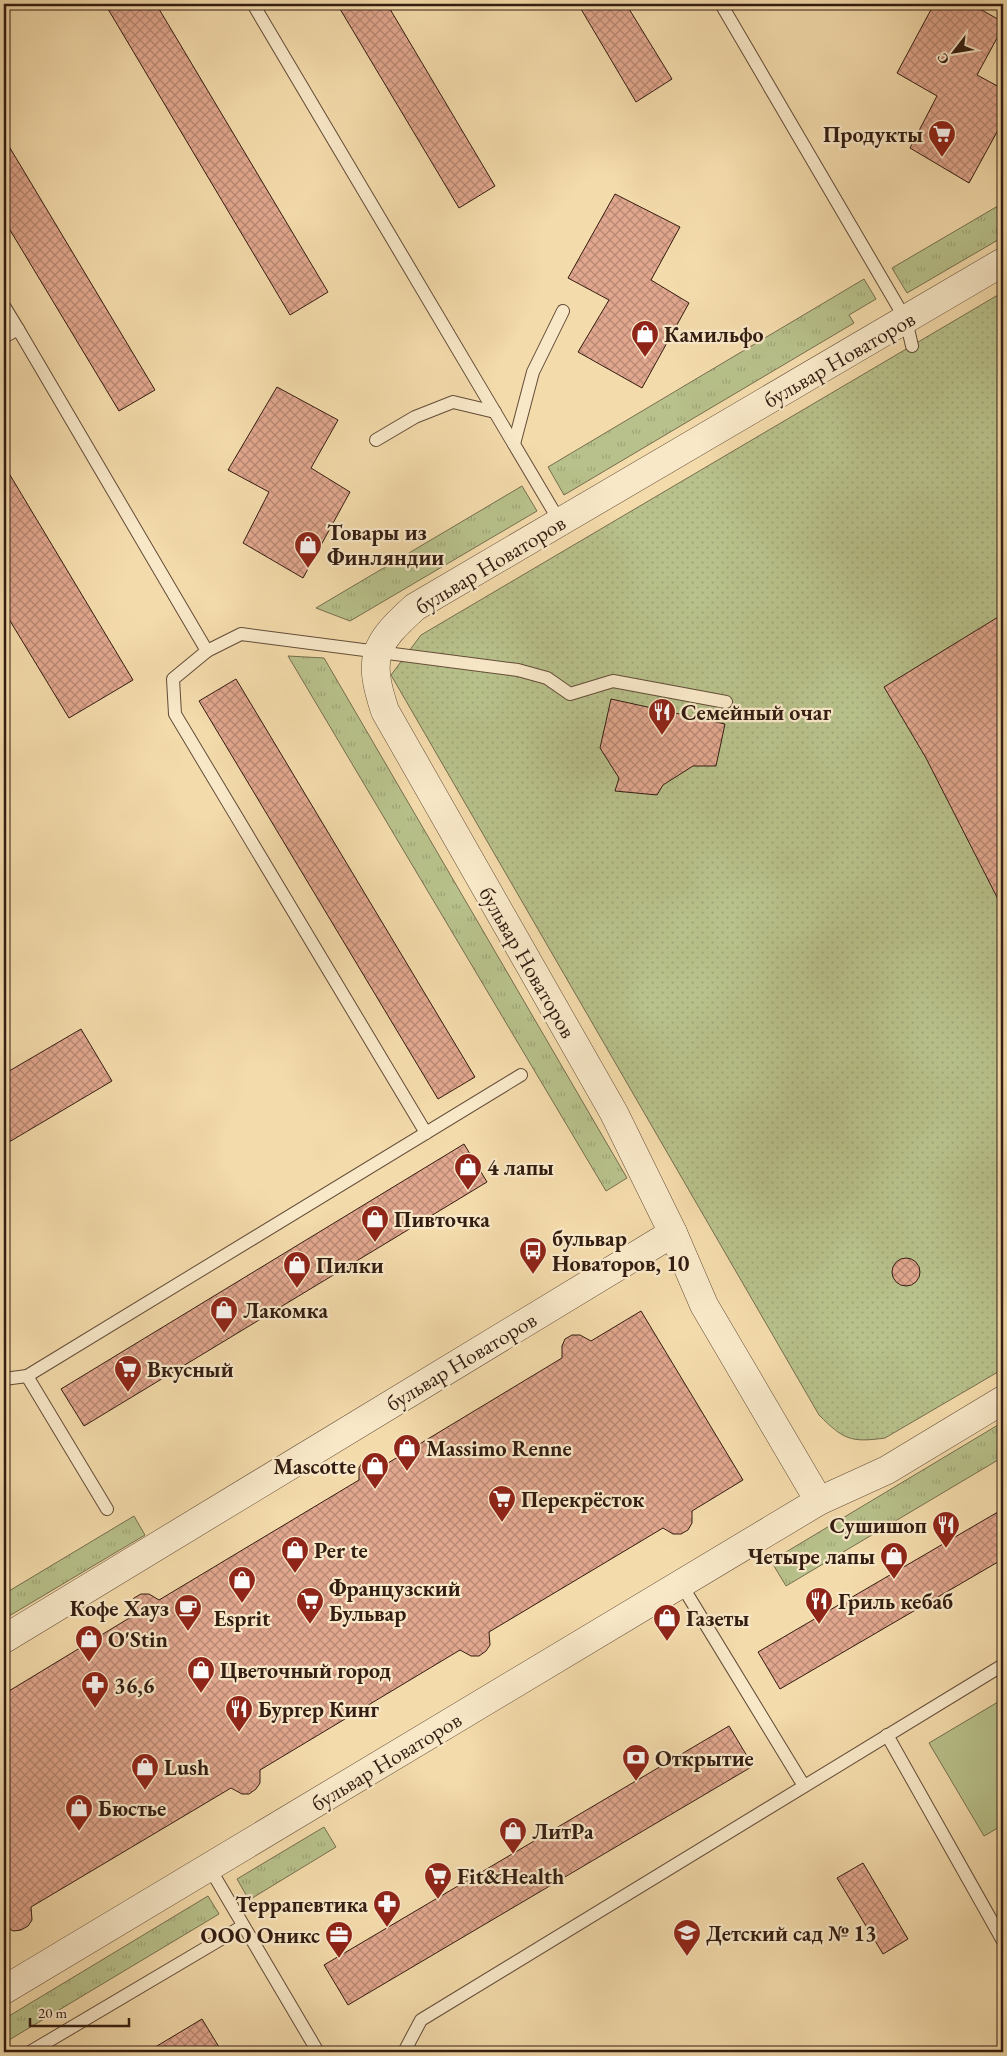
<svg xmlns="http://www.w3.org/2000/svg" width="1007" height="2056" font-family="'EB Garamond',serif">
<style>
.grass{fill:url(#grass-tufts);stroke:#766e4e}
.park{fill:url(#park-dots);stroke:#766e4e}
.pitch{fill:#b8c18b;stroke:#766e4e}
.building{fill:url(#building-cross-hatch);stroke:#331c11}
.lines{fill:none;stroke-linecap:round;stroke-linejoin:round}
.service-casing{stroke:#634c38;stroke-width:14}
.tertiary-casing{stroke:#634c38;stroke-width:29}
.service{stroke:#f8e8c8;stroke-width:12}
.tertiary{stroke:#f8e8c8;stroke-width:28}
.labels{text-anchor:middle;stroke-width:4.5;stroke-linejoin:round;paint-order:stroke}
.poi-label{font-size:22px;font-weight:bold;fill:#331c11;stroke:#f8e8c8;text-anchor:start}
.street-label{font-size:22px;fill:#331c11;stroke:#f8e8c8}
</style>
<defs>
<pattern id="grass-tufts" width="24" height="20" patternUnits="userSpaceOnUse" patternTransform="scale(1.25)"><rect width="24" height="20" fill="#b8c18b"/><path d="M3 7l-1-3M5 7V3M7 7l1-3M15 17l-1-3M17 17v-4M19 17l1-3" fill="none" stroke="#9fa577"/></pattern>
<pattern id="park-dots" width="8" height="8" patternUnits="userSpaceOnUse" patternTransform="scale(1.25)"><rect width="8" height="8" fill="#b8c18b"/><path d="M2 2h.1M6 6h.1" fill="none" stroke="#9fa577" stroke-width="1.8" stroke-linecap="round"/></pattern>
<pattern id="building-cross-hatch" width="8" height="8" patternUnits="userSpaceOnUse" patternTransform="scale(1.25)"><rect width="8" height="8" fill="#e1a78e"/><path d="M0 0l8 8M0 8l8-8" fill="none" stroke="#b78773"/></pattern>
</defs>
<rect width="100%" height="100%" fill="#f4dbab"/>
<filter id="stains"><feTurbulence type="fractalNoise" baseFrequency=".004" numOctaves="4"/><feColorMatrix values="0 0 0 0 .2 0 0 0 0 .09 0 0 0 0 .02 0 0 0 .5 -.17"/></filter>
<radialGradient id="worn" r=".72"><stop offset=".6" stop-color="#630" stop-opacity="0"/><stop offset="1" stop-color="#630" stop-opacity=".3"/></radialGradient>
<g class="grass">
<path d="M1003,203V237L907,293L892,268Z"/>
<path d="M864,279L876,299L849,315L854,323L564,495L548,467Z"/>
<path d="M522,486L537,511L350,621L316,608Z"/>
<path d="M288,656L324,658L627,1178L606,1191Z"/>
<path d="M1003,1422V1457L786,1586L771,1561Z"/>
<path d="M134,1516L145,1535L4,1619V1594Z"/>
<path d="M324,1827L336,1847L249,1900L237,1879Z"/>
<path d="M208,1896L219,1914L4,2043V2019Z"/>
</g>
<path class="park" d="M1003,292V1369L885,1438C850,1443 843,1439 819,1415L391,675L421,635Z"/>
<path class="pitch" d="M1003,1699V1825L984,1836L929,1743Z"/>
<g class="building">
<path d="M105,4H156L328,292L290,315Z"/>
<path d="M337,4H387L495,186L459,208Z"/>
<path d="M578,4H626L672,79L636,102Z"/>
<path d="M934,4H971L1003,22V27L977,75L1003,89V121L969,183L910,148L937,96L897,73Z"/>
<path d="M4,138L155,390L119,411L4,220Z"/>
<path d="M615,194L680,227L651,280L689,303L642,388L578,352L609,300L568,278Z"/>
<path d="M277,387L338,420L311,468L350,492L303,578L243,543L269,492L228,470Z"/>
<path d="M4,465L133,680L69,718L4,611Z"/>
<path d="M1003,614V909L926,758L884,687Z"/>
<path d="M236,679L475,1077L438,1099L199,701Z"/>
<path d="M611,699L725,724L716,766H693L663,785L657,795L615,791L619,778L600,748Z"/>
<path d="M81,1029L112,1081L4,1145V1074Z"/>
<path d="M464,1144L487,1182L84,1426L61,1389Z"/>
<circle cx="906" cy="1272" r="14"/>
<path d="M641,1311L743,1480L692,1511V1523L688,1530L681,1534H673L663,1528L489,1632L490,1645L486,1651L479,1656H471L460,1650L260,1770V1783L256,1789L249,1794H242L231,1788L31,1907L32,1920L28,1926L21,1930L13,1931L4,1925V1694L131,1617L130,1605L134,1598L141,1594H149L159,1600L359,1480V1468L363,1461L370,1457H377L388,1463L562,1358V1346L565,1339L572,1335H580L591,1341Z"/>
<path d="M1003,1509V1559L780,1689L758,1652Z"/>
<path d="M729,1726L753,1766L348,2005L324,1965Z"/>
<path d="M863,1863L908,1939L883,1954L837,1878Z"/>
<path d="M202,2019L222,2052H147Z"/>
</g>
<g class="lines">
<defs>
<g id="service">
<path d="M253,4L560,522"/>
<path d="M721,4L906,320L912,346"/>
<path d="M4,306L18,329"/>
<path d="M4,337L18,329L207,651L173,679L175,714L426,1133"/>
<path d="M376,440L415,417L453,402L495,412"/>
<path d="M514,444L533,372L563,311"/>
<path d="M207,651L241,634L518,670L547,678L570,694L613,681L726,702"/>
<path d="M27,1376L521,1075"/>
<path d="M4,1379L27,1376L107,1509"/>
<path d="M681,1584L804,1786"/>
<path d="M887,1735L1003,1941"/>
<path d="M209,1867L318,2052"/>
<path d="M30,2052L243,1926"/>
<path d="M404,2052L421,2020L1003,1665"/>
</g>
<g id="tertiary">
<path d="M819,1501L704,1305L673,1233L614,1113L385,711C367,657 374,644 415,607L1003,262"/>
<path d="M4,1639L673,1233"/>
<path d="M4,1990L819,1501L887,1470L1003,1400"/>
</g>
</defs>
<use href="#service" class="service-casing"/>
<use href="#tertiary" class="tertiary-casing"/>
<use href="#service" class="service"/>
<use href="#tertiary" class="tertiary"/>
</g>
<defs>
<symbol id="supermarket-pin" viewBox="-11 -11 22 30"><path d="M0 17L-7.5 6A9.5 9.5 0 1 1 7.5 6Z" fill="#8f2418" stroke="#f8e8c8"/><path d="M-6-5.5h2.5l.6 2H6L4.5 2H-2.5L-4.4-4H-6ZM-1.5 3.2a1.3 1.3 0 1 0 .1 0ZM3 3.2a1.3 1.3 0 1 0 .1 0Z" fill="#fff"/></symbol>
<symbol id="shop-pin" viewBox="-11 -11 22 30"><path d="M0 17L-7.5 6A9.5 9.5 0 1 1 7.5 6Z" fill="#8f2418" stroke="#f8e8c8"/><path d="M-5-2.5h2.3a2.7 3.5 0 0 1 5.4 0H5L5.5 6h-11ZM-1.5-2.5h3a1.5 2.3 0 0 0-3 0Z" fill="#fff"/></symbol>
<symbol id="restaurant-pin" viewBox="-11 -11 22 30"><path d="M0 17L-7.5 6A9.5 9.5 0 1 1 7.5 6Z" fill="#8f2418" stroke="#f8e8c8"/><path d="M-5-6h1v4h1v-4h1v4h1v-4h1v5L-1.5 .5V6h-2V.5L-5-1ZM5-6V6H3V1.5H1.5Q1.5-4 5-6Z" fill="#fff"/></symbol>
<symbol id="bus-pin" viewBox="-11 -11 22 30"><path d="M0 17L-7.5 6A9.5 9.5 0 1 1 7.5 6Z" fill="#8f2418" stroke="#f8e8c8"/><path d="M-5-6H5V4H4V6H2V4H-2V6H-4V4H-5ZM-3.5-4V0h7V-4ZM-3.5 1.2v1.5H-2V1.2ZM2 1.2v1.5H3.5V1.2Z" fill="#fff"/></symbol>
<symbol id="cafe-pin" viewBox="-11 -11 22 30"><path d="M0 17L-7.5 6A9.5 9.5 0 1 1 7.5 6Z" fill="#8f2418" stroke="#f8e8c8"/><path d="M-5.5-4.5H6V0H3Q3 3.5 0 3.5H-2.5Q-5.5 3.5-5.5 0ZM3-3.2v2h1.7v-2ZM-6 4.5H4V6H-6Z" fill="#fff"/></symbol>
<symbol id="pharmacy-pin" viewBox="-11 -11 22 30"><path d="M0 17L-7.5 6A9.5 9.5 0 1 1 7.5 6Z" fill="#8f2418" stroke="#f8e8c8"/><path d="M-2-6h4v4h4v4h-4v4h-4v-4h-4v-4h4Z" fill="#fff"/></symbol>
<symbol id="bank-pin" viewBox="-11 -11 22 30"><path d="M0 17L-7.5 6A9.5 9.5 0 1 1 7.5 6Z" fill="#8f2418" stroke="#f8e8c8"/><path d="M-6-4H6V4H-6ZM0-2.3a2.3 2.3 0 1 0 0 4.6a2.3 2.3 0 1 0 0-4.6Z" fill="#fff"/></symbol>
<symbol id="school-pin" viewBox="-11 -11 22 30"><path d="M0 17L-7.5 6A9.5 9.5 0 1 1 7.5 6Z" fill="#8f2418" stroke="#f8e8c8"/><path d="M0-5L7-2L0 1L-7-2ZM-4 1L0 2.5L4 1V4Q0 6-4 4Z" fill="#fff"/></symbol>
<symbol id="office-pin" viewBox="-11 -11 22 30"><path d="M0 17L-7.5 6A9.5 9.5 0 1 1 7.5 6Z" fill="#8f2418" stroke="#f8e8c8"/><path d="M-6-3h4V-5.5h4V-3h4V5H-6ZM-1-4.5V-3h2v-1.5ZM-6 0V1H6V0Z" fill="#fff"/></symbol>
</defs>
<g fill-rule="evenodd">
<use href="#supermarket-pin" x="926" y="118" width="32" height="43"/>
<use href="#shop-pin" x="629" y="318" width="32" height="43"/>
<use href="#shop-pin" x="292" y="529" width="32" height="43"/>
<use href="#restaurant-pin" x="646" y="696" width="32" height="43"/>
<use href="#shop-pin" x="452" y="1151" width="32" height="43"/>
<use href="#shop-pin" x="359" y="1203" width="32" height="43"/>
<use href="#bus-pin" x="517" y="1235" width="32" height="43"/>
<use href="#shop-pin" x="281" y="1249" width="32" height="43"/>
<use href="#shop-pin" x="208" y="1294" width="32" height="43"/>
<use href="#supermarket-pin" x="112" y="1353" width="32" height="43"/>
<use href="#shop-pin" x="391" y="1432" width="32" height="43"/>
<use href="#shop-pin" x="359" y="1450" width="32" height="43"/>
<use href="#supermarket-pin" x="486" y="1483" width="32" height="43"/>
<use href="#restaurant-pin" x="930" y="1509" width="32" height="43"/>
<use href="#shop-pin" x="279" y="1534" width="32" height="43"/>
<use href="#shop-pin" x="878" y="1540" width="32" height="43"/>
<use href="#shop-pin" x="226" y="1564" width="32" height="43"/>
<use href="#supermarket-pin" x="294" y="1585" width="32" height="43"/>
<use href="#restaurant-pin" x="803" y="1585" width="32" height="43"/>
<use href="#cafe-pin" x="172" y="1592" width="32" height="43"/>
<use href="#shop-pin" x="651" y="1602" width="32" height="43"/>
<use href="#shop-pin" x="73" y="1623" width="32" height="43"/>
<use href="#shop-pin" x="185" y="1654" width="32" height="43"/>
<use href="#pharmacy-pin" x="79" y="1669" width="32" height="43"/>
<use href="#restaurant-pin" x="223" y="1693" width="32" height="43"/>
<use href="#bank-pin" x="620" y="1742" width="32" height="43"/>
<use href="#shop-pin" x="129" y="1751" width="32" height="43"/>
<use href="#shop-pin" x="63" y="1792" width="32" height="43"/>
<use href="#shop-pin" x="497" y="1815" width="32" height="43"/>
<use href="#supermarket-pin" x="422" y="1860" width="32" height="43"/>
<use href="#pharmacy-pin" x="371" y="1888" width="32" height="43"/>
<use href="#school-pin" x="671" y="1917" width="32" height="43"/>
<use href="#office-pin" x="323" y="1919" width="32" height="43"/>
</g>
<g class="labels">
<g class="poi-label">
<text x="923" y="142" text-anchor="end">Продукты</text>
<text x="664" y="342">Камильфо</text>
<text x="327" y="540">Товары из<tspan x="327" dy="25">Финляндии</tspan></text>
<text x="681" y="720">Семейный очаг</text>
<text x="487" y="1175">4 лапы</text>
<text x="394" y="1227">Пивточка</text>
<text x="552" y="1246">бульвар<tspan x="552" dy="25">Новаторов, 10</tspan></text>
<text x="316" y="1273">Пилки</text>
<text x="243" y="1318">Лакомка</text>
<text x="147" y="1377">Вкусный</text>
<text x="426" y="1456">Massimo Renne</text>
<text x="356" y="1474" text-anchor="end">Mascotte</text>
<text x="521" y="1507">Перекрёсток</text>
<text x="927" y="1533" text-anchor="end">Сушишоп</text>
<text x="314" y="1558">Per te</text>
<text x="875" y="1564" text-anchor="end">Четыре лапы</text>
<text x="329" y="1596">Французский<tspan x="329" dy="25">Бульвар</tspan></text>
<text x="838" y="1609">Гриль кебаб</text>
<text x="169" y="1616" text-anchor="end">Кофе Хауз</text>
<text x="242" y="1626" text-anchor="middle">Esprit</text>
<text x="686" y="1626">Газеты</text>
<text x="108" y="1647">O'Stin</text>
<text x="220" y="1678">Цветочный город</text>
<text x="114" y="1693">36,6</text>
<text x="258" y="1717">Бургер Кинг</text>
<text x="655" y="1766">Открытие</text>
<text x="164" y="1775">Lush</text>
<text x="98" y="1816">Бюстье</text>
<text x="532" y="1839">ЛитРа</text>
<text x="457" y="1884">Fit&amp;Health</text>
<text x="368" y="1912" text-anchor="end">Террапевтика</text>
<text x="706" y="1941">Детский сад № 13</text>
<text x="320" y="1943" text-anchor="end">ООО Оникс</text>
</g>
<g class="street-label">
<text transform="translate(839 359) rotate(-30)" y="8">бульвар Новаторов</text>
<text transform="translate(490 564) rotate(-31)" y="8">бульвар Новаторов</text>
<text transform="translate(528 962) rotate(60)" y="8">бульвар Новаторов</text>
<text transform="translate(461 1361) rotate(-31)" y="8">бульвар Новаторов</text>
<text transform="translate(386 1761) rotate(-31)" y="8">бульвар Новаторов</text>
</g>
</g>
<rect width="1007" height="2056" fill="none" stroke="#f4dbab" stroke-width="20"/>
<rect x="5" y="5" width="997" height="2046" fill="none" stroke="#331c11" stroke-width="2.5"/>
<rect x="10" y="10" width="987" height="2036" fill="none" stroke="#331c11"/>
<g transform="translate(954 52) rotate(239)" stroke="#f8e8c8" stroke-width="4" paint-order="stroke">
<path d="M0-4L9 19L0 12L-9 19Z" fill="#331c11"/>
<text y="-8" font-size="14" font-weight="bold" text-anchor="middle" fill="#331c11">С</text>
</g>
<path d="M30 2018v8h99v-8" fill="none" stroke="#331c11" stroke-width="2.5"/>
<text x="38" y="2018" font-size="15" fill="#331c11" stroke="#f8e8c8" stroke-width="4" paint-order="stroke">20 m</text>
<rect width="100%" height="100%" filter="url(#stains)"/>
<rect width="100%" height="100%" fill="url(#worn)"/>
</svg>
